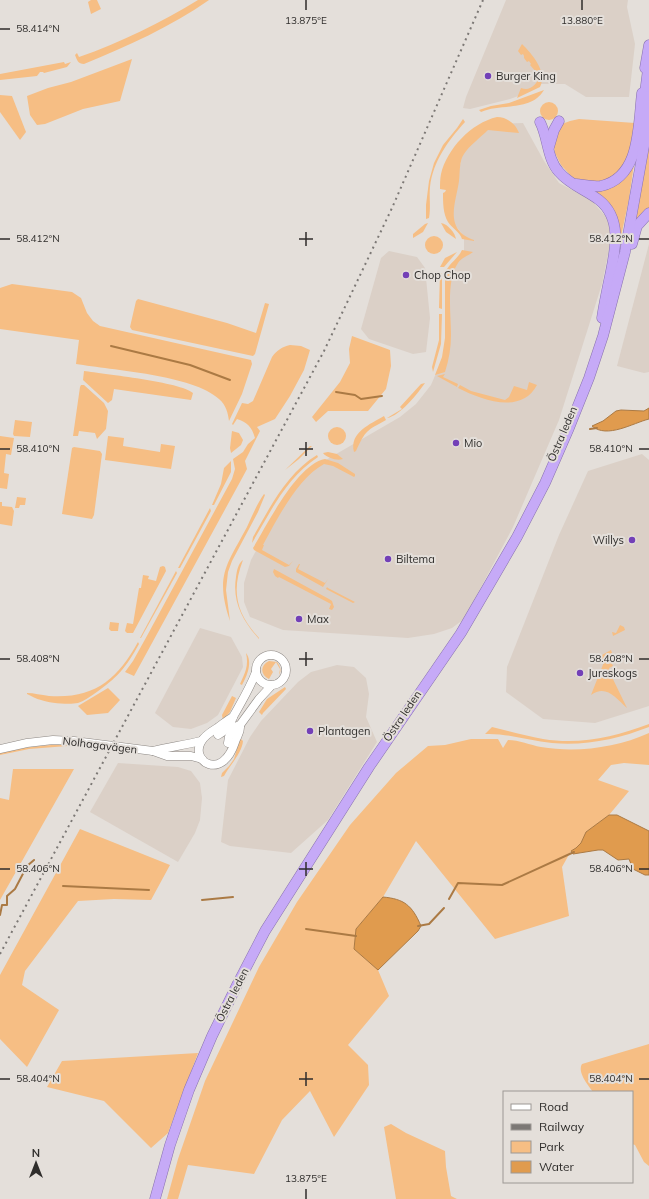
<svg xmlns="http://www.w3.org/2000/svg" width="649" height="1199" font-family="Mulish,sans-serif">
<style>
.built{fill:#dbd0c7}
.green{fill:#f6be84}
.water{fill:#e09b4e;stroke:#ab7a44}
.lines{fill:none;stroke-linecap:round;stroke-linejoin:round}
.stream{stroke:#ab7a44;stroke-width:2}
.tertiary-casing{stroke:#8d8884;stroke-width:9}
.trunk-casing{stroke:#8871ae;stroke-width:11}
.tertiary{stroke:#fff;stroke-width:8}
.trunk{stroke:#c6aaf7;stroke-width:10}
.rail{stroke:#7c7875;stroke-width:2;stroke-dasharray:2 4;stroke-linecap:butt}
.ticks{fill:none;stroke:#2f2d2b;stroke-width:1.5}
.poi-dot{fill:#7340b7;stroke:#e4dfda;stroke-width:1.5}
.labels{text-anchor:middle;stroke-width:4;stroke-linejoin:round;paint-order:stroke}
.poi-label{font-size:11px;fill:#2f2d2b;stroke:#e4dfda;text-anchor:start}
.street-label{font-size:11px;fill:#2f2d2b;stroke:#e4dfda}
.ticks-label{font-size:10px;text-anchor:middle;fill:#2f2d2b;stroke:#e4dfda;stroke-width:4;stroke-linejoin:round;paint-order:stroke}
</style>
<rect width="100%" height="100%" fill="#e4dfda"/>
<g class="built">
<path d="M506,0H628L627,7L635,44L629,97H586L565,84H540L521,95L510,99L470,109L463,108L466,97Z"/>
<path d="M523,123L544,161L559,183L591,200L608,219L611,240L602,284L559,420L513,527L464,619L452,628L434,634L408,638L283,630L250,617L244,602V583L251,560L286,496L319,464L400,417L416,404L431,385L443,357L447,331L446,277L464,252V236L453,223L450,214L463,151L494,124Z"/>
<path d="M649,244V372L644,373L617,366Z"/>
<path d="M389,251L417,257L425,268L430,318L426,352L413,354L369,339L361,329L381,258Z"/>
<path d="M642,454L649,460V706L595,723L543,719L506,692L507,667L559,535L588,471Z"/>
<path d="M200,628L231,637L242,657L243,667L218,715L207,723L191,729L173,727L155,713Z"/>
<path d="M337,665L354,667L366,678L369,694L366,717L377,742L328,820L291,853L230,846L221,842L228,780L250,737L261,721L298,682L311,672Z"/>
<path d="M118,763L178,767L191,771L200,783L202,798L200,820L195,833L178,862L90,812Z"/>
</g>
<g class="green">
<path d="M91,0H97L101,9L91,14L88,2Z"/>
<path d="M198,0H209C171,27 127,46 84,64C78,64 77,60 75,55L77,53L79,57C120,43 162,22 198,0Z"/>
<path d="M522,44C532,54 548,72 540,87L517,98L521,88C530,91 535,86 539,78L537,73L530,65L531,64L529,61L527,62L524,58V56L523,54L521,55L518,51Z"/>
<path d="M132,59L120,101L83,109L45,124L37,125L30,115L27,96L48,88L71,82Z"/>
<path d="M64,62L65,64L71,62L67,67L44,73L43,72H40L37,76L0,80V74Z"/>
<path d="M544,90C531,112 501,103 481,112L479,110L491,106L509,103Z"/>
<path d="M0,95L12,96L26,132L20,140L0,112Z"/>
<circle cx="549" cy="111" r="9"/>
<path d="M497,117C507,117 516,124 519,133L488,130C481,137 469,146 464,154C459,161 460,173 459,181C456,203 443,229 474,240V241L462,239C460,232 452,228 448,222C443,214 443,202 443,193L445,192L446,190L440,189C440,184 440,179 441,174C447,149 471,123 497,117Z"/>
<path d="M463,119L465,122C448,141 433,161 430,187C429,197 431,208 429,218L426,219V205L429,181L434,163L443,145L457,128Z"/>
<path d="M579,119L635,123L629,158L617,175L597,183L584,182L572,177L561,165L555,153L553,142L562,124L570,121Z"/>
<path d="M649,132V209L635,224Z"/>
<path d="M634,164L629,199L619,246L618,230L588,189Z"/>
<path d="M428,223L423,232L413,238V234L425,224Z"/>
<path d="M441,223C448,224 455,233 456,239L446,232Z"/>
<circle cx="434" cy="245" r="9"/>
<path d="M462,250L473,252C468,256 462,257 458,263C446,281 451,313 451,335C451,347 449,360 445,372L435,375L442,357L445,338V273C449,263 458,259 462,250Z"/>
<path d="M457,252L444,267H440L445,258Z"/>
<path d="M440,273H442V309L439,308Z"/>
<path d="M12,284L72,292L81,298L87,313L93,321L100,326L251,360L252,364L242,394L229,421C228,413 226,405 219,399C193,375 112,370 76,364L79,340L0,329V288Z"/>
<path d="M138,299L227,323L256,333L265,303L269,304L255,354L253,356L132,330L130,327L136,301Z"/>
<path d="M439,314H442L441,344L433,372L432,367L439,340Z"/>
<path d="M352,336L390,350L391,366L386,389L368,411H328L316,422L312,417L340,382L350,363L349,349Z"/>
<path d="M290,345L301,346L310,350L304,370L290,396L275,419L257,427L260,431L245,461L247,469L240,482L134,676L125,672L133,661L148,634L232,479L235,469L233,459L243,452L248,444L255,438C252,427 247,422 237,419L233,425L232,424L242,403L248,404L253,401L272,357C277,350 282,347 290,345Z"/>
<path d="M84,371C104,374 181,382 193,393L191,400L114,389L112,400L108,403L83,380Z"/>
<path d="M445,374L443,377L458,384L457,387L437,376Z"/>
<path d="M529,382L537,385C521,415 482,400 458,388L460,385L471,391L505,400L509,397L514,386L527,390Z"/>
<path d="M425,383C418,393 400,416 387,418L402,409L400,407L421,384Z"/>
<path d="M81,385H84L104,403L108,411L106,429L97,439L95,433L79,431L78,436H73L80,387Z"/>
<path d="M384,416L386,420C366,431 366,430 356,451L354,452C349,432 371,424 384,416Z"/>
<path d="M15,420L32,422L30,437L14,436L13,434Z"/>
<circle cx="337" cy="436" r="9"/>
<path d="M232,431L239,433L243,440L241,445L231,453L230,448Z"/>
<path d="M0,436L14,438L11,455L6,454L4,473L9,474L7,489L0,488Z"/>
<path d="M108,436L124,438L123,446L160,452L161,444L175,446L171,469L105,460Z"/>
<path d="M310,446H312L299,459L285,470Z"/>
<path d="M74,447L100,451L102,454L94,515L92,519L62,514L72,448Z"/>
<path d="M328,452L337,454L343,459C337,461 327,458 323,453Z"/>
<path d="M317,455L318,457C286,478 271,511 252,543L253,537C270,507 287,473 317,455Z"/>
<path d="M325,459L338,463L355,474V476L354,477L333,466L324,464C298,478 277,519 263,545H264L262,550L289,565L293,561L289,566L285,567L254,550L253,548C267,525 297,464 325,459Z"/>
<path d="M231,461V472L214,505H212L221,484L224,468Z"/>
<path d="M264,494L265,495L258,512L232,561L228,572L226,590L230,621C215,576 226,566 247,527C252,516 257,504 264,494Z"/>
<path d="M17,497L26,498L25,505H20L19,508H15Z"/>
<path d="M0,502H2V506L12,507L14,511L12,526L0,524Z"/>
<path d="M210,508L211,511L180,568H178Z"/>
<path d="M243,560C231,591 236,613 259,638V639C243,621 232,602 236,577C237,570 238,564 243,560Z"/>
<path d="M299,564H300L298,569L325,583L328,579L323,587L296,572V569Z"/>
<path d="M163,566L165,567L166,571L133,633H127L125,631L127,623L133,624L139,588H141L143,575L149,576L148,579L156,581L160,567Z"/>
<path d="M274,569L329,599L332,601L334,607L332,610L329,609L331,604L279,577L278,578L275,576L273,572Z"/>
<path d="M176,571L177,573L141,638H140Z"/>
<path d="M327,587L328,588L355,602L353,603L326,589Z"/>
<path d="M110,622L119,623L118,631H111L109,629Z"/>
<path d="M620,625L624,627L625,630L613,636L612,632L616,633Z"/>
<path d="M138,642L139,644C125,669 118,677 94,694C89,697 84,701 78,703C69,705 49,703 41,700C36,699 32,696 27,694V693C34,693 41,695 49,696C94,699 117,680 138,642Z"/>
<path d="M611,650L612,653L608,655L613,666L609,668L611,673H610L627,708C616,698 606,684 591,695L604,662L600,659L602,655Z"/>
<path d="M246,653C253,662 247,676 242,685L240,684C245,673 249,666 246,653Z"/>
<path d="M269,661L277,662C280,666 282,670 279,675L280,669L276,662L271,669L273,672L269,679C260,675 260,665 269,661Z"/>
<path d="M285,687L286,689L263,713L262,715L259,712L267,699Z"/>
<path d="M108,688L120,700L108,713L87,715L78,706Z"/>
<path d="M232,696L236,698L230,712L223,720L222,715Z"/>
<path d="M649,724V727C618,739 586,746 552,743C529,741 508,733 485,734L492,727C509,731 526,736 543,739C580,745 615,737 649,724Z"/>
<path d="M649,733V765L624,763L611,765L598,780L629,791L609,815L586,832L581,843L576,848L571,851L562,867L569,916L495,939L416,841L383,897L356,929L354,949L378,970L389,996L348,1045L368,1065L369,1085L334,1137L310,1091L282,1120L254,1174L188,1165L178,1199H167L178,1159L205,1081L259,967L297,902L350,825L396,773L428,746L445,745L471,739H498L503,748L508,740C519,740 530,745 541,747C576,753 616,748 649,733Z"/>
<path d="M240,738L243,741C242,753 230,765 224,776L221,777L222,773L229,766L234,759Z"/>
<path d="M69,744L80,745L29,749L0,755V753C23,747 45,745 69,744Z"/>
<path d="M13,769H74L0,900V798L9,800Z"/>
<path d="M80,829L170,865L151,900L114,899L78,901L25,971L22,985L59,1010L27,1067L0,1039V975Z"/>
<path d="M649,1044V1166L644,1162L635,1145L632,1144V1092H593C588,1085 577,1072 582,1064Z"/>
<path d="M198,1053L168,1133L151,1148L104,1101L47,1087L62,1061Z"/>
<path d="M391,1124L406,1133L445,1151L446,1167L451,1196L457,1199H396L384,1127Z"/>
</g>
<g class="water">
<path d="M649,408V419C633,423 607,439 592,426L603,421L616,411L621,410L644,411Z"/>
<path d="M609,815H617L649,831V875H645L633,869L629,859L618,860L603,850H598L573,854L571,851L576,848L581,843L586,832Z"/>
<path d="M383,897C404,899 412,905 421,926L418,931L378,970L354,949L356,929Z"/>
</g>
<g class="lines">
<g class="stream">
<path d="M111,346L190,365L230,380"/>
<path d="M336,392L355,395L361,399L382,396"/>
<path d="M590,429L597,428"/>
<path d="M63,886L149,890"/>
<path d="M449,899L458,883L502,885L574,852"/>
<path d="M202,900L233,897"/>
<path d="M0,915L2,905H7V896L15,889L27,866L34,860"/>
<path d="M418,926L429,924L444,908"/>
<path d="M306,929L356,936"/>
</g>
<defs>
<g id="tertiary">
<circle cx="271" cy="670" r="15"/>
<path d="M233,717C227,720 223,724 217,728C212,731 204,736 201,742C190,761 222,782 235,742C237,735 241,733 240,725"/>
<path d="M218,735C223,732 228,729 230,724C232,721 232,718 234,715C242,701 250,688 256,672"/>
<path d="M228,743L229,737L232,731L235,727L240,725L259,699L272,685"/>
<path d="M0,749L27,743L53,740L74,741L153,751L167,756H191L202,759"/>
<path d="M153,751C169,747 185,745 201,741"/>
</g>
<g id="trunk">
<path d="M645,68L649,45"/>
<path d="M644,101L649,61"/>
<path d="M540,122C548,137 547,159 559,172C570,185 586,190 599,200C623,219 615,251 610,276C607,290 604,304 602,318"/>
<path d="M549,147L554,130L559,121"/>
<path d="M576,184C584,185 593,187 601,186C641,177 638,125 642,93"/>
<path d="M632,244L637,226L649,213"/>
<path d="M155,1199L170,1145L189,1090L212,1036L238,983L265,931L369,767L461,633L517,537L545,483L569,428L589,378L603,336L625,252L644,146L649,96"/>
</g>
</defs>
<use href="#tertiary" class="tertiary-casing"/>
<use href="#trunk" class="trunk-casing"/>
<use href="#tertiary" class="tertiary"/>
<use href="#trunk" class="trunk"/>
<path class="rail" d="M0,954L324,351L392,208L483,0"/>
</g>
<path class="ticks" d="M306,0V10M582,0V10M0,29H10M306,232V246M0,239H10M299,239H313M639,239H649M306,442V456M0,449H10M299,449H313M639,449H649M306,652V666M0,659H10M299,659H313M639,659H649M306,862V876M0,869H10M299,869H313M639,869H649M306,1072V1086M0,1079H10M299,1079H313M639,1079H649M306,1189V1199"/>
<g class="poi-dot">
<circle cx="488" cy="76" r="4"/>
<circle cx="406" cy="275" r="4"/>
<circle cx="456" cy="443" r="4"/>
<circle cx="632" cy="540" r="4"/>
<circle cx="388" cy="559" r="4"/>
<circle cx="299" cy="619" r="4"/>
<circle cx="580" cy="673" r="4"/>
<circle cx="310" cy="731" r="4"/>
</g>
<g class="labels">
<g class="poi-label">
<text x="496" y="80">Burger King</text>
<text x="414" y="279">Chop Chop</text>
<text x="464" y="447">Mio</text>
<text x="624" y="544" text-anchor="end">Willys</text>
<text x="396" y="563">Biltema</text>
<text x="307" y="623">Max</text>
<text x="588" y="677">Jureskogs</text>
<text x="318" y="735">Plantagen</text>
</g>
<g class="street-label">
<text transform="translate(562 434) rotate(-67)" y="4">Östra leden</text>
<text transform="translate(402 716) rotate(-56)" y="4">Östra leden</text>
<text transform="translate(100 745) rotate(7)" y="4">Nolhagavägen</text>
<text transform="translate(232 995) rotate(-63)" y="4">Östra leden</text>
</g>
</g>
<g class="ticks-label">
<text x="306" y="24">13.875°E</text>
<text x="582" y="24">13.880°E</text>
<text x="38" y="32">58.414°N</text>
<text x="38" y="242">58.412°N</text>
<text x="611" y="242">58.412°N</text>
<text x="38" y="452">58.410°N</text>
<text x="611" y="452">58.410°N</text>
<text x="38" y="662">58.408°N</text>
<text x="611" y="662">58.408°N</text>
<text x="38" y="872">58.406°N</text>
<text x="611" y="872">58.406°N</text>
<text x="38" y="1082">58.404°N</text>
<text x="611" y="1082">58.404°N</text>
<text x="306" y="1182">13.875°E</text>
</g>
<rect x="503" y="1091" width="130" height="92" fill="#e4dfda" stroke="#9c9894"/>
<rect x="511" y="1104" width="20" height="6" fill="#ffffff" stroke="#9c9894"/>
<text x="539" y="1111" font-size="12" fill="#2f2d2b">Road</text>
<rect x="511" y="1124" width="20" height="6" fill="#7c7875" stroke="#9c9894"/>
<text x="539" y="1131" font-size="12" fill="#2f2d2b">Railway</text>
<rect x="511" y="1141" width="20" height="12" fill="#f6be84" stroke="#9c9894"/>
<text x="539" y="1151" font-size="12" fill="#2f2d2b">Park</text>
<rect x="511" y="1161" width="20" height="12" fill="#e09b4e" stroke="#9c9894"/>
<text x="539" y="1171" font-size="12" fill="#2f2d2b">Water</text>
<g transform="translate(36 1163)" stroke="#e4dfda" stroke-width="3" paint-order="stroke">
<path d="M0-3L7 15L0 10L-7 15Z" fill="#2f2d2b"/>
<text y="-6" font-size="11" font-weight="bold" text-anchor="middle" fill="#2f2d2b">N</text>
</g>
</svg>
